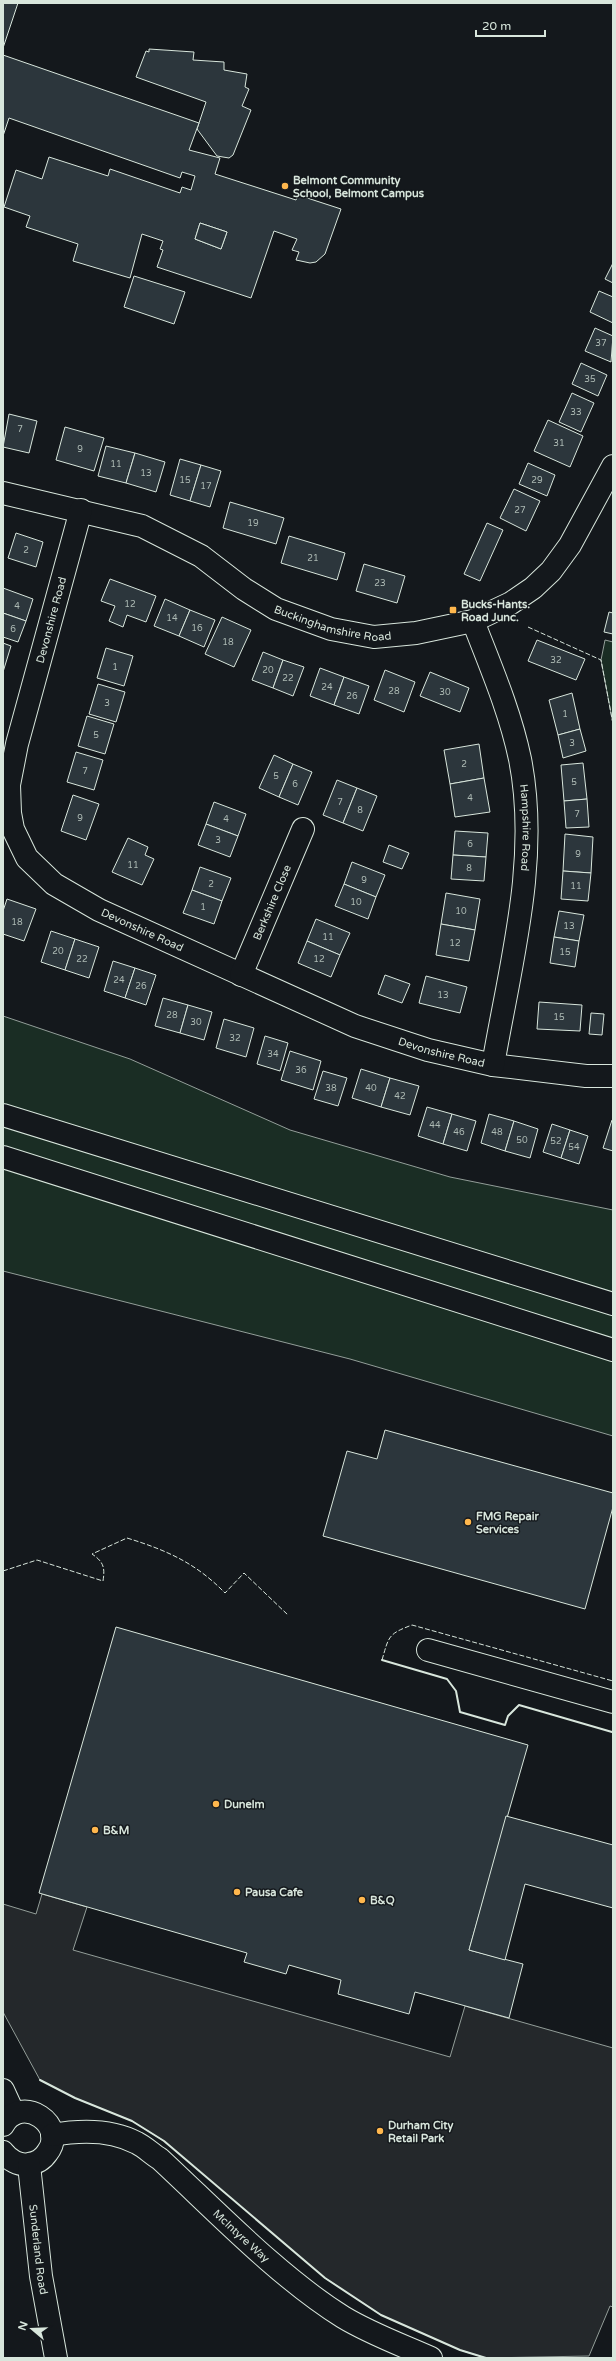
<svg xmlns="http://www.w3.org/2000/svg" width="616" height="2361" font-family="'Varela Round',sans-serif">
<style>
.green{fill:#1a2d24;stroke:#939e99}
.parking{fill:#24282b;stroke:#939e99}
.building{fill:#2c363c;stroke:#d8e6dc;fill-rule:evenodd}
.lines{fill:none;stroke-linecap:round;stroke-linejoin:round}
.minor-casing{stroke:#d8e6dc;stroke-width:24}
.highway-casing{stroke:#d8e6dc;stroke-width:24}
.minor{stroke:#14181c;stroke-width:22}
.highway{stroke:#14181c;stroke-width:22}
.fence{stroke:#d8e6dc;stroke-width:1;stroke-dasharray:5 2;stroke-linecap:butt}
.wall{stroke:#d8e6dc;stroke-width:2}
.poi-dot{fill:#ffb74d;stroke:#14181c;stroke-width:1.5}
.labels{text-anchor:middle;stroke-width:3;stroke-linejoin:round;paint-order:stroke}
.number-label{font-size:9px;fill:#adbab4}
.poi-label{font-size:11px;font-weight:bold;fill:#d8e6dc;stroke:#14181c;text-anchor:start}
.street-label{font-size:11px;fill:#d8e6dc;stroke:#14181c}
</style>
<rect width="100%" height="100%" fill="#14181c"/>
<g class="green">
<path d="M605,640L613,642V724L601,660Z"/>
<path d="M3,1016L130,1059L290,1130L450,1177L613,1210V1436L350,1359L3,1271Z"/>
</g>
<path class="parking" d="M42,1894L87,1907L73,1950L450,2057L465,2006L613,2048V2307L610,2306L589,2356L486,2358L460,2350L381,2315L325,2278L164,2141L132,2121L75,2098L40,2080L3,2012V1904L36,1914Z"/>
<g class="building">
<path d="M3,3H18L3,48Z"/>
<path d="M149,49L194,52L193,60L224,62V70L247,74L245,87L249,89L242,106L251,110L233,155L229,158L217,156L197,129L206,102L136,77L146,51L149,52Z"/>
<path d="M3,55L199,123L189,150L220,158L215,174L296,200L298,195L341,209L325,254L316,262L310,263L296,260L299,252L292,250L297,239L274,231L251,298L157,267L163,250L160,249L163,241L142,234L130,278L73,261L78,244L26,227L30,216L4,207L16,170L42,179L49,157L108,176L110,169L180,193L182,187L191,190L195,176L182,172L180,178L9,118L3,136ZM200,223L227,232L221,249L195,239Z"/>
<path d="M200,223L227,232L221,249L195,239Z"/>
<path d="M613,263V283L605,279Z"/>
<path d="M134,276L185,292L174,324L124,307Z"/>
<path d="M599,291L613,297V323L590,312Z"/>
<path d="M595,328L613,336L611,362L585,351Z"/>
<path d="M581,363L607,375L598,396L572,384Z"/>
<path d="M572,393L594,403L581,432L559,422Z"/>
<path d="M9,414L37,421L29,453L3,447Z"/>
<path d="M548,420L583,436L570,467L534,451Z"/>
<path d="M65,427L104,438L94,471L56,460Z"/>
<path d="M106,446L135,453L126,483L98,476Z"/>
<path d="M135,453L165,462L156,492L126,483Z"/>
<path d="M180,459L201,465L190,501L170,495Z"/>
<path d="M528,463L555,475L547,496L519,484Z"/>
<path d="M201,465L221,471L210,507L190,501Z"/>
<path d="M514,489L540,501L526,531L500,518Z"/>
<path d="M230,502L284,518L276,544L223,528Z"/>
<path d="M487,523L503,530L480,581L464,574Z"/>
<path d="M16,533L43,542L36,567L8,558Z"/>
<path d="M289,536L345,553L337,580L281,563Z"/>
<path d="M364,564L405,576L397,603L356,591Z"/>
<path d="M110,579L156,596L146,622L127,615L123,627L109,621L115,606L101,601Z"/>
<path d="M3,588L33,599L26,621L3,613Z"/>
<path d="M165,599L190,610L179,636L154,626Z"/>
<path d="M190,610L215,620L204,647L179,636Z"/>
<path d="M609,612L613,613V634L604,632Z"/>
<path d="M3,613L26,621L18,642L3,637Z"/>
<path d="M222,617L251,630L234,667L205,654Z"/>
<path d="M537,640L585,659L576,680L528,661Z"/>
<path d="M3,643L11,646L3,672Z"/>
<path d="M106,648L133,656L124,686L97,678Z"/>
<path d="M263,652L283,660L273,688L252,680Z"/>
<path d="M283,660L304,667L293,696L273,688Z"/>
<path d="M320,668L344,677L334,705L310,696Z"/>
<path d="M385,670L415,682L404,712L374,700Z"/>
<path d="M430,672L469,688L460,712L420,696Z"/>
<path d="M344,677L369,686L359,714L334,705Z"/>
<path d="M98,684L125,692L116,722L89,714Z"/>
<path d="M572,693L580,729L558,735L549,700Z"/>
<path d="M87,716L114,724L105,754L78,746Z"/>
<path d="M580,729L586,751L563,758L558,735Z"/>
<path d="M479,744L484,778L450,784L444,750Z"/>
<path d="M76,752L103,760L94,790L67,782Z"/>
<path d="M274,755L293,764L279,797L259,788Z"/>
<path d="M583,763L587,799L564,801L561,765Z"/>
<path d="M293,764L312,772L298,805L279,797Z"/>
<path d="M484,778L490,812L455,817L450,784Z"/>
<path d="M337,780L357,788L343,823L323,815Z"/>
<path d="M357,788L377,796L363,831L343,823Z"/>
<path d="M73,795L99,804L86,840L61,831Z"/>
<path d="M587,799L589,827L566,828L564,801Z"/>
<path d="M214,802L246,814L238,836L206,824Z"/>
<path d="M206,824L238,836L230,857L198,845Z"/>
<path d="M455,831L488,833L486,857L453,855Z"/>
<path d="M565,834L593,837L591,873L563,871Z"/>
<path d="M128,838L148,847L145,855L154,859L142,885L112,872Z"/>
<path d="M389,845L409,853L402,869L383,862Z"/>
<path d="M453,855L486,857L484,881L451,879Z"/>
<path d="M352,862L385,875L376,897L344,884Z"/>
<path d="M200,867L231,878L222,901L192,890Z"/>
<path d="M563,871L591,873L588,901L561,899Z"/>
<path d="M344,884L376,897L368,919L335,906Z"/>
<path d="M192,890L222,901L214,924L183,913Z"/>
<path d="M446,893L480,899L475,930L441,924Z"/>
<path d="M7,899L36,909L24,941L3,934V911Z"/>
<path d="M559,911L584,915L579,941L554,937Z"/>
<path d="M316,919L350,933L340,955L307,941Z"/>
<path d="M441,924L475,930L469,961L436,955Z"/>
<path d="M51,931L75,939L65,970L41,962Z"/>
<path d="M554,937L579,941L575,967L550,963Z"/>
<path d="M75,939L99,947L89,978L65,970Z"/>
<path d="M307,941L340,955L331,977L298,963Z"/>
<path d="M113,961L135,968L125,998L104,991Z"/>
<path d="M135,968L156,975L146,1005L125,998Z"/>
<path d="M385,975L410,984L402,1003L378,994Z"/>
<path d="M426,976L467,987L460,1013L419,1003Z"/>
<path d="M163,998L188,1005L180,1033L155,1026Z"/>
<path d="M539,1002L582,1005L580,1031L537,1029Z"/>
<path d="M188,1005L212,1012L204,1040L180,1033Z"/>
<path d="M591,1013L604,1014L602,1035L589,1034Z"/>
<path d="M224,1019L254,1028L246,1057L216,1048Z"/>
<path d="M265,1036L288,1043L280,1071L257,1064Z"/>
<path d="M290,1051L321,1061L313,1090L281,1080Z"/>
<path d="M361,1069L390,1078L381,1107L352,1098Z"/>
<path d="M323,1071L347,1078L338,1106L314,1099Z"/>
<path d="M390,1078L419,1086L410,1115L381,1107Z"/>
<path d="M427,1107L452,1114L443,1144L418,1136Z"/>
<path d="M452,1114L476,1121L467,1151L443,1144Z"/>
<path d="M489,1114L514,1121L505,1151L481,1143Z"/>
<path d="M612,1120H613V1151L603,1148Z"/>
<path d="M514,1121L538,1129L530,1158L505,1151Z"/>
<path d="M552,1124L570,1130L561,1158L543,1152Z"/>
<path d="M570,1130L588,1136L579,1164L561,1158Z"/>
<path d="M385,1430L613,1493V1507L585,1609L323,1536L347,1451L377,1459Z"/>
<path d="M116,1627L528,1745L469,1950L523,1964L509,2018L415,1992L409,2014L338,1994L341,1980L289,1965L286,1974L244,1962L247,1953L39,1893Z"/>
<path d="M506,1816L613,1845V1908L525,1884L505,1960L469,1950Z"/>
</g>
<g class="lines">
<defs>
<g id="minor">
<path id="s1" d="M3,493L142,526L201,556L244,589L276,609L331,629L374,637L416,633L473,621L511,603L533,588L551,571L570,545L613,466"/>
<path id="s2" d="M81,510L17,744L9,785L10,813L13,829L27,858L54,884L99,910L355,1026L428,1050L493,1065L586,1076H613"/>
<path id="s3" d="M473,621C490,665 510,711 520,759C540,860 510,965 493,1065"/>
<path id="s4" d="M241,975L303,829"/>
<path d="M428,1650L613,1702"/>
<path d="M3,2090L14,2114"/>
<path d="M3,2125C21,2093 69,2125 47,2153C43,2159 37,2163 29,2164C19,2166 9,2160 3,2152"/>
<path id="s5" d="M52,2135C80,2130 111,2129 137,2143C145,2147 152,2154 160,2159C216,2211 279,2277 343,2317C371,2334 402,2345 431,2358"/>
<path id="s6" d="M29,2165L41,2276L56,2358"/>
</g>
<g id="highway">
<path d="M3,1115L613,1304"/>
<path d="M3,1157L613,1350"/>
</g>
</defs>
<use href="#minor" class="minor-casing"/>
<use href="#highway" class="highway-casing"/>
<use href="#minor" class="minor"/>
<use href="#highway" class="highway"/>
<g class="fence">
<path d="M528,627L601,660L613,724"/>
<path d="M3,1571L37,1560L103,1581C105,1568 104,1562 92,1554L127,1538C166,1550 196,1563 225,1593L244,1573L288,1615"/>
<path d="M382,1660C389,1636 388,1634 412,1625L613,1681"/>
</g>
<g class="wall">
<path d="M382,1660L447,1679L456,1691L460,1712L505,1725L508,1716L519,1705L612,1732"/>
<path d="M40,2080L75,2098L132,2121L164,2141L325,2278L381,2315L460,2350L486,2358"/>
</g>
</g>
<g class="poi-dot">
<circle cx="285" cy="186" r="4"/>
<rect x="449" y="606" width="8" height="8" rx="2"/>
<circle cx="468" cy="1522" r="4"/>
<circle cx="216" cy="1804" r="4"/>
<circle cx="95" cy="1830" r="4"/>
<circle cx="237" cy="1892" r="4"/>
<circle cx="362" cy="1900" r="4"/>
<circle cx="380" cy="2131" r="4"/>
</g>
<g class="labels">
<g class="number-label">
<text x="601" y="346">37</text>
<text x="590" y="382">35</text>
<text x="576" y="415">33</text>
<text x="20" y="432">7</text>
<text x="559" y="446">31</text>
<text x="80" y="452">9</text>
<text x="116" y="467">11</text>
<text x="146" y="476">13</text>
<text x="185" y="483">15</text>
<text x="537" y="483">29</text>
<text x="206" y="489">17</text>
<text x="520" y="513">27</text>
<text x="253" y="526">19</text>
<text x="26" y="553">2</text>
<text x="313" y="561">21</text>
<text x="380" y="586">23</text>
<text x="130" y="607">12</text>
<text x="17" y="609">4</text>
<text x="172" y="621">14</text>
<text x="197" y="631">16</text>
<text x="13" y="632">6</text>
<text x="228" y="645">18</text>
<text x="556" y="663">32</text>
<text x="115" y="670">1</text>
<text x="268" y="673">20</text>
<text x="288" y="681">22</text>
<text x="327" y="690">24</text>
<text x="394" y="694">28</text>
<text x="445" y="695">30</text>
<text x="352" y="699">26</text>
<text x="107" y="706">3</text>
<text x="565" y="717">1</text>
<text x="96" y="738">5</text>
<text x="572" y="746">3</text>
<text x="464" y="767">2</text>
<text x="85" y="774">7</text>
<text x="276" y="779">5</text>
<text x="574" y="785">5</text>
<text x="295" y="787">6</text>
<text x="470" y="801">4</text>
<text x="340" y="805">7</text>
<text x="360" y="813">8</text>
<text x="577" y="817">7</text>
<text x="80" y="821">9</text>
<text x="226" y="822">4</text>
<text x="218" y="843">3</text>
<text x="470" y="847">6</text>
<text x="578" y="857">9</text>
<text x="133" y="868">11</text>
<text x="469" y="871">8</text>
<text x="364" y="883">9</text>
<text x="211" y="887">2</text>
<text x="576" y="889">11</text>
<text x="356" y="905">10</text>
<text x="203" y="910">1</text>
<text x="461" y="914">10</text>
<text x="17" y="925">18</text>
<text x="569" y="929">13</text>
<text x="328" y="940">11</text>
<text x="455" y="946">12</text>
<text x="58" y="954">20</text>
<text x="565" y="955">15</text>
<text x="82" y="962">22</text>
<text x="319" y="962">12</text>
<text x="119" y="983">24</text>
<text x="141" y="989">26</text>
<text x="443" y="998">13</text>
<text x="172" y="1018">28</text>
<text x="559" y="1020">15</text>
<text x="196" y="1025">30</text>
<text x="235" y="1041">32</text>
<text x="273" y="1057">34</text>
<text x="301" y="1073">36</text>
<text x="331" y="1091">38</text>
<text x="371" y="1091">40</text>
<text x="400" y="1099">42</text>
<text x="435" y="1128">44</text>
<text x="459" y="1135">46</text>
<text x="497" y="1135">48</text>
<text x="522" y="1143">50</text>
<text x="556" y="1144">52</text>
<text x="574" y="1150">54</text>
</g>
<g class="poi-label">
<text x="293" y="184">Belmont Community<tspan x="293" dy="13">School, Belmont Campus</tspan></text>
<text x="461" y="608">Bucks-Hants.<tspan x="461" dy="13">Road Junc.</tspan></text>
<text x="476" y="1520">FMG Repair<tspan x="476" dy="13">Services</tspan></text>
<text x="224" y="1808">Dunelm</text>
<text x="103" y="1834">B&amp;M</text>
<text x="245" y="1896">Pausa Cafe</text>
<text x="370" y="1904">B&amp;Q</text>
<text x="388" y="2129">Durham City<tspan x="388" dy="13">Retail Park</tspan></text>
</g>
<g class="street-label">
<text transform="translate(51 620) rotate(-75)" y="4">Devonshire Road</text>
<text dy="4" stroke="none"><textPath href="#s1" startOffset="360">Buckinghamshire Road</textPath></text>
<text dy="4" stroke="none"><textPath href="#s3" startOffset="215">Hampshire Road</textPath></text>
<text dy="4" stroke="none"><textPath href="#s4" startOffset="79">Berkshire Close</textPath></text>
<text dy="4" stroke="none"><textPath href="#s2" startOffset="498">Devonshire Road</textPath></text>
<text dy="4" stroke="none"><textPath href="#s2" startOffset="822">Devonshire Road</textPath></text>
<text dy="4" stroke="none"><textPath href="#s5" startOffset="227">McIntyre Way</textPath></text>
<text dy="4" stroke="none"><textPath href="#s6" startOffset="85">Sunderland Road</textPath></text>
</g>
</g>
<rect width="616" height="2361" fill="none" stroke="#d8e6dc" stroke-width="8"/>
<g transform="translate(32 2329) rotate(289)" stroke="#14181c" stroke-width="3" paint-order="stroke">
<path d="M0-3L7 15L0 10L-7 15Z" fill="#d8e6dc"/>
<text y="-6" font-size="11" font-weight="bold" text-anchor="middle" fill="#d8e6dc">N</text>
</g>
<path d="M476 30v6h69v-6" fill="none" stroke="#d8e6dc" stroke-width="2"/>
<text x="482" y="30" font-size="12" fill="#d8e6dc" stroke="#14181c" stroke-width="3" paint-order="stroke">20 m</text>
</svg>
